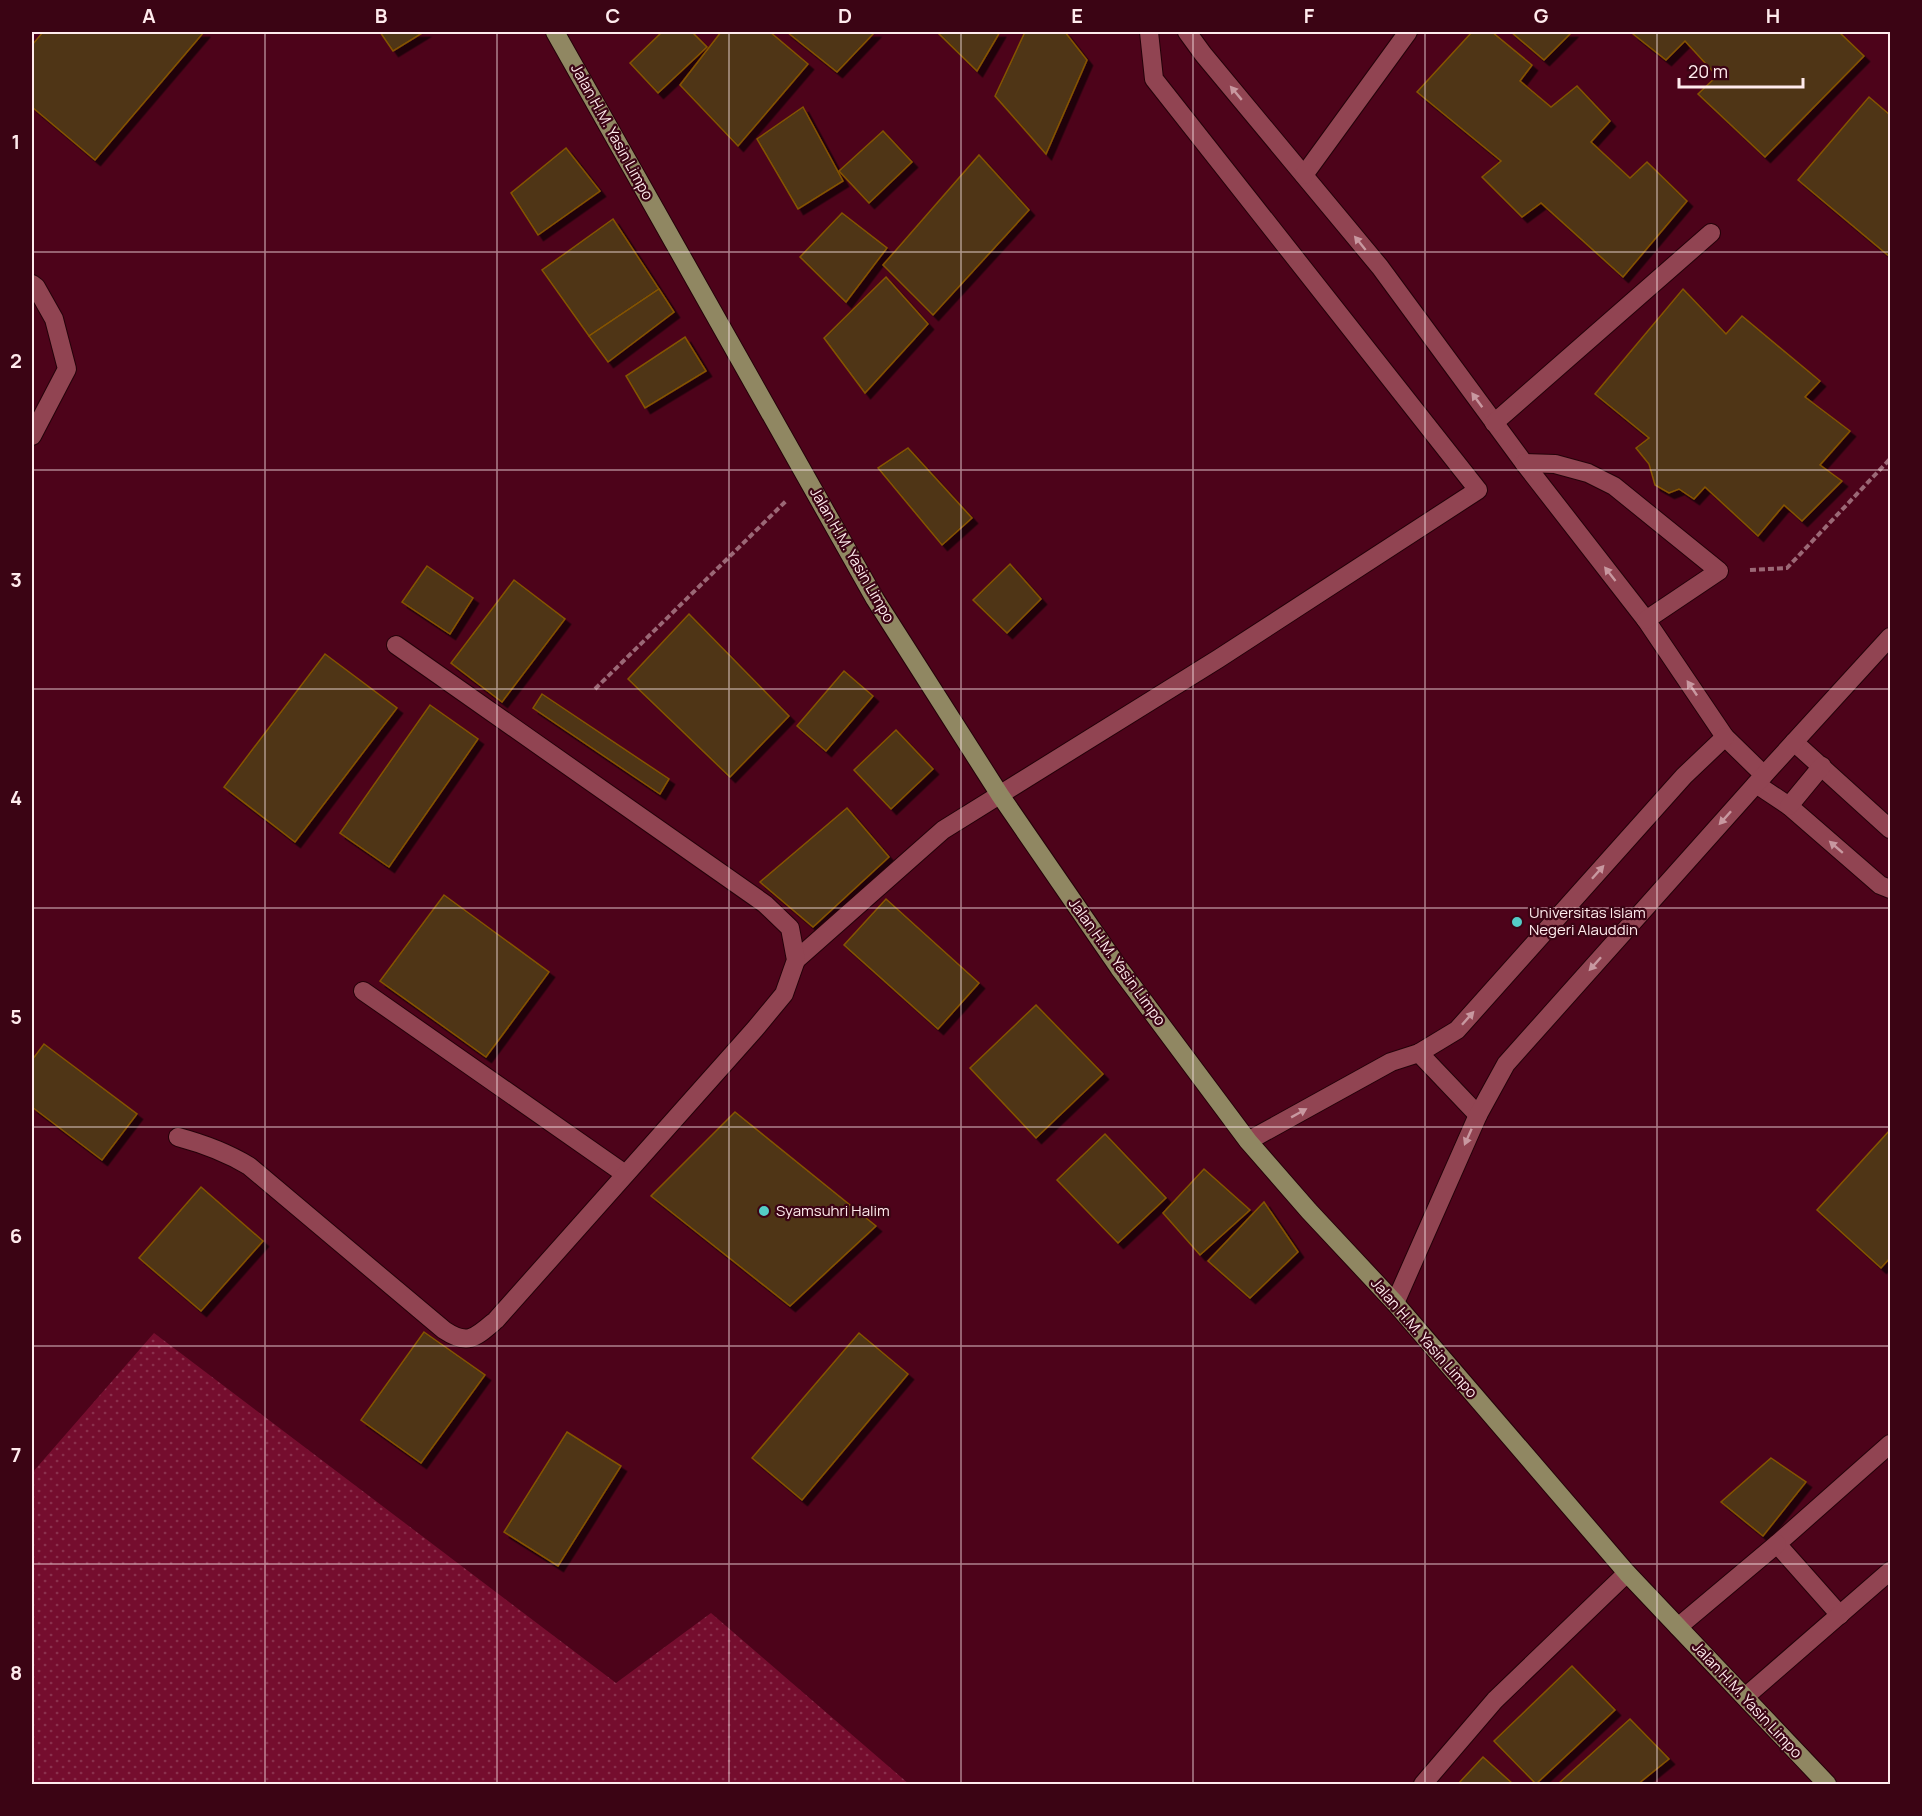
<svg xmlns="http://www.w3.org/2000/svg" width="1922" height="1816" font-family="Manrope,sans-serif">
<style>
.grass{fill:url(#grass-dots)}
.building{fill:#503512;stroke:#855404;stroke-width:1.5;filter:url(#shadow)}
.lines{fill:none;stroke-linecap:round;stroke-linejoin:round}
.minor-casing{stroke:#240209;stroke-width:20}
.major-casing{stroke:#240209;stroke-width:20}
.path{stroke:#9b6876;stroke-width:4;stroke-dasharray:6 3;stroke-linecap:butt}
.minor{stroke:#914452;stroke-width:18}
.major{stroke:#908762;stroke-width:18}
.oneway{fill:#c898a0}
.grid{fill:none;stroke:#ffebed;stroke-width:1.5;stroke-opacity:0.55}
.poi-dot{fill:#54cdc7;stroke:#3b0414;stroke-width:2}
.labels{text-anchor:middle;stroke-width:4.5;stroke-linejoin:round;paint-order:stroke}
.street-label{font-size:15px;fill:#ffebed;stroke:#3b0414}
.poi-label{font-size:15px;fill:#ffebed;stroke:#3b0414;text-anchor:start}
.neatline{fill:none;stroke:#ffebed;stroke-width:2}
.grid-label{font-size:20px;text-anchor:middle;font-weight:bold;fill:#ffebed}
</style>
<defs>
<pattern id="grass-dots" width="8" height="8" patternUnits="userSpaceOnUse" patternTransform="scale(1.5)"><rect width="8" height="8" fill="#750d2e"/><path d="M2 2h.1M6 6h.1" fill="none" stroke="#8a304d" stroke-width="1.8" stroke-linecap="round"/></pattern>
<filter id="shadow"><feDropShadow dx="5.5" dy="5.5" stdDeviation="0" flood-color="#0009"/></filter>
</defs>
<rect width="100%" height="100%" fill="#4d031a"/>
<path class="grass" d="M154,1333L616,1683L711,1613L909,1784H32V1473Z"/>
<g class="building">
<path d="M43,32H204L95,160L32,107V45Z"/>
<path d="M380,32H424L393,51Z"/>
<path d="M662,32H692L707,47L658,93L630,63Z"/>
<path d="M721,32H770L808,64L738,146L680,85Z"/>
<path d="M787,32H875L837,72Z"/>
<path d="M937,32H1000L977,71Z"/>
<path d="M1025,32H1065L1087,60L1046,154L995,96Z"/>
<path d="M1472,32H1492L1532,65L1520,81L1551,107L1577,86L1610,121L1591,142L1630,178L1647,162L1687,201L1623,277L1541,203L1522,217L1482,177L1501,161L1417,92Z"/>
<path d="M1511,32H1572L1544,60Z"/>
<path d="M1635,32H1839L1864,56L1765,157L1698,94L1717,76L1685,41L1666,60L1633,34Z"/>
<path d="M1869,97L1890,115V257L1798,180Z"/>
<path d="M803,107L843,181L798,209L757,139Z"/>
<path d="M883,131L912,162L869,203L839,171Z"/>
<path d="M566,148L600,191L538,235L511,193Z"/>
<path d="M979,155L1029,210L933,315L883,265Z"/>
<path d="M842,213L887,248L846,302L800,257Z"/>
<path d="M613,219L659,289L589,336L542,270Z"/>
<path d="M886,277L928,324L865,393L824,338Z"/>
<path d="M659,289L674,312L608,362L589,336Z"/>
<path d="M1683,289L1726,334L1742,316L1820,381L1805,397L1850,431L1820,465L1842,481L1802,521L1784,505L1758,536L1705,487L1694,499L1679,489L1669,493L1655,485L1649,464L1636,448L1649,438L1595,394Z"/>
<path d="M685,337L706,371L645,408L626,376Z"/>
<path d="M908,448L972,518L942,545L878,468Z"/>
<path d="M1010,564L1041,599L1007,633L973,600Z"/>
<path d="M427,566L473,598L450,634L402,602Z"/>
<path d="M514,580L565,619L502,702L451,663Z"/>
<path d="M689,614L789,716L730,777L628,679Z"/>
<path d="M325,654L397,708L295,842L224,787Z"/>
<path d="M844,671L873,696L826,751L797,726Z"/>
<path d="M542,694L669,779L660,794L533,708Z"/>
<path d="M430,705L478,739L389,867L340,833Z"/>
<path d="M896,730L933,769L891,809L854,770Z"/>
<path d="M847,808L889,857L813,927L760,882Z"/>
<path d="M444,895L549,972L486,1057L380,981Z"/>
<path d="M886,899L979,983L938,1029L844,945Z"/>
<path d="M1036,1005L1103,1074L1036,1138L970,1068Z"/>
<path d="M44,1044L137,1114L102,1160L32,1107V1060Z"/>
<path d="M735,1112L876,1226L790,1306L651,1196Z"/>
<path d="M1890,1130V1258L1881,1268L1817,1210Z"/>
<path d="M1105,1134L1166,1198L1118,1243L1057,1180Z"/>
<path d="M1204,1169L1250,1210L1200,1255L1163,1213Z"/>
<path d="M201,1187L263,1241L201,1311L139,1258Z"/>
<path d="M1264,1202L1298,1252L1250,1298L1208,1261Z"/>
<path d="M424,1332L485,1375L421,1463L361,1420Z"/>
<path d="M859,1333L908,1374L802,1500L752,1458Z"/>
<path d="M567,1432L621,1466L558,1566L504,1532Z"/>
<path d="M1771,1458L1806,1482L1763,1536L1721,1502Z"/>
<path d="M1572,1666L1615,1710L1536,1784L1494,1741Z"/>
<path d="M1630,1719L1669,1759L1638,1784H1558Z"/>
<path d="M1483,1757L1513,1784H1458Z"/>
</g>
<g class="lines">
<defs>
<g id="minor">
<path d="M1187,32L1203,54L1380,267L1524,463L1646,620L1725,737L1764,775"/>
<path d="M1304,175L1408,32"/>
<path d="M32,284L36,287L54,319L67,369L32,436"/>
<path d="M1494,423L1711,233"/>
<path d="M1524,463L1555,464L1588,473L1614,486L1719,571L1646,620"/>
<path d="M1794,742L1890,829"/>
<path d="M1756,784L1789,806L1880,885L1890,889"/>
<path d="M1789,806L1822,766"/>
<path d="M796,960L943,830L1218,659L1478,490L1154,79L1149,32"/>
<path d="M363,991L625,1174"/>
<path d="M1419,1053L1478,1115"/>
<path d="M178,1137C204,1144 226,1152 249,1166L444,1330C468,1346 475,1338 496,1320L755,1029L784,994L796,960L790,928L765,904L396,645"/>
<path d="M1248,1141L1391,1062L1419,1053L1457,1030L1684,776L1725,737"/>
<path d="M1395,1303L1478,1115L1506,1064L1764,775L1890,637"/>
<path d="M1840,1615L1777,1544L1890,1444"/>
<path d="M1678,1627L1777,1544"/>
<path d="M1745,1697L1890,1571"/>
<path d="M1423,1784L1495,1700L1627,1573"/>
</g>
<path id="major" d="M555,32L875,599L1000,795L1119,968L1248,1141L1309,1211L1395,1303L1627,1573L1827,1784"/>
</defs>
<use href="#minor" class="minor-casing"/>
<use href="#major" class="major-casing"/>
<g class="path">
<path d="M1750,570L1787,568L1890,459"/>
<path d="M595,689L786,501"/>
</g>
<use href="#minor" class="minor"/>
<use href="#major" class="major"/>
</g>
<defs><path id="oneway-solid" d="M-6-.8H1V-3.2L6.5 0L1 3.2V.8H-6Z" transform="scale(1.5)"/></defs>
<g class="oneway">
<use href="#oneway-solid" transform="translate(1236 93) rotate(-130)"/>
<use href="#oneway-solid" transform="translate(1360 243) rotate(-129)"/>
<use href="#oneway-solid" transform="translate(1477 400) rotate(-126)"/>
<use href="#oneway-solid" transform="translate(1610 574) rotate(-128)"/>
<use href="#oneway-solid" transform="translate(1692 688) rotate(-124)"/>
<use href="#oneway-solid" transform="translate(1725 818) rotate(132)"/>
<use href="#oneway-solid" transform="translate(1836 847) rotate(-139)"/>
<use href="#oneway-solid" transform="translate(1598 872) rotate(-48)"/>
<use href="#oneway-solid" transform="translate(1595 964) rotate(132)"/>
<use href="#oneway-solid" transform="translate(1468 1018) rotate(-48)"/>
<use href="#oneway-solid" transform="translate(1299 1113) rotate(-29)"/>
<use href="#oneway-solid" transform="translate(1468 1137) rotate(114)"/>
</g>
<path class="grid" d="M265,32V1784M497,32V1784M729,32V1784M961,32V1784M1193,32V1784M1425,32V1784M1657,32V1784M32,252H1890M32,470H1890M32,689H1890M32,908H1890M32,1127H1890M32,1346H1890M32,1564H1890"/>
<g class="poi-dot">
<circle cx="1517" cy="922" r="6"/>
<circle cx="764" cy="1211" r="6"/>
</g>
<g class="labels">
<g class="street-label">
<text transform="translate(612 132) rotate(61)" y="5">Jalan H.M. Yasin Limpo</text>
<text transform="translate(852 555) rotate(60)" y="5">Jalan H.M. Yasin Limpo</text>
<text transform="translate(1117 962) rotate(54)" y="5">Jalan H.M. Yasin Limpo</text>
<text transform="translate(1424 1338) rotate(49)" y="5">Jalan H.M. Yasin Limpo</text>
<text transform="translate(1747 1700) rotate(47)" y="5">Jalan H.M. Yasin Limpo</text>
</g>
<g class="poi-label">
<text x="1529" y="918">Universitas Islam<tspan x="1529" dy="17">Negeri Alauddin</tspan></text>
<text x="776" y="1216">Syamsuhri Halim</text>
</g>
</g>
<rect width="1922" height="1816" fill="none" stroke="#3b0414" stroke-width="66"/>
<path d="M1679 78v9h124v-9" fill="none" stroke="#ffebed" stroke-width="3"/>
<text x="1688" y="78" font-size="18" fill="#ffebed" stroke="#3b0414" stroke-width="4.5" paint-order="stroke">20 m</text>
<rect x="33" y="33" width="1856" height="1750" class="neatline"/>
<g class="grid-label">
<text x="149" y="23">A</text>
<text x="381" y="23">B</text>
<text x="613" y="23">C</text>
<text x="845" y="23">D</text>
<text x="1077" y="23">E</text>
<text x="1309" y="23">F</text>
<text x="1541" y="23">G</text>
<text x="1773" y="23">H</text>
<text x="16" y="149">1</text>
<text x="16" y="368">2</text>
<text x="16" y="587">3</text>
<text x="16" y="805">4</text>
<text x="16" y="1024">5</text>
<text x="16" y="1243">6</text>
<text x="16" y="1462">7</text>
<text x="16" y="1680">8</text>
</g>
</svg>
